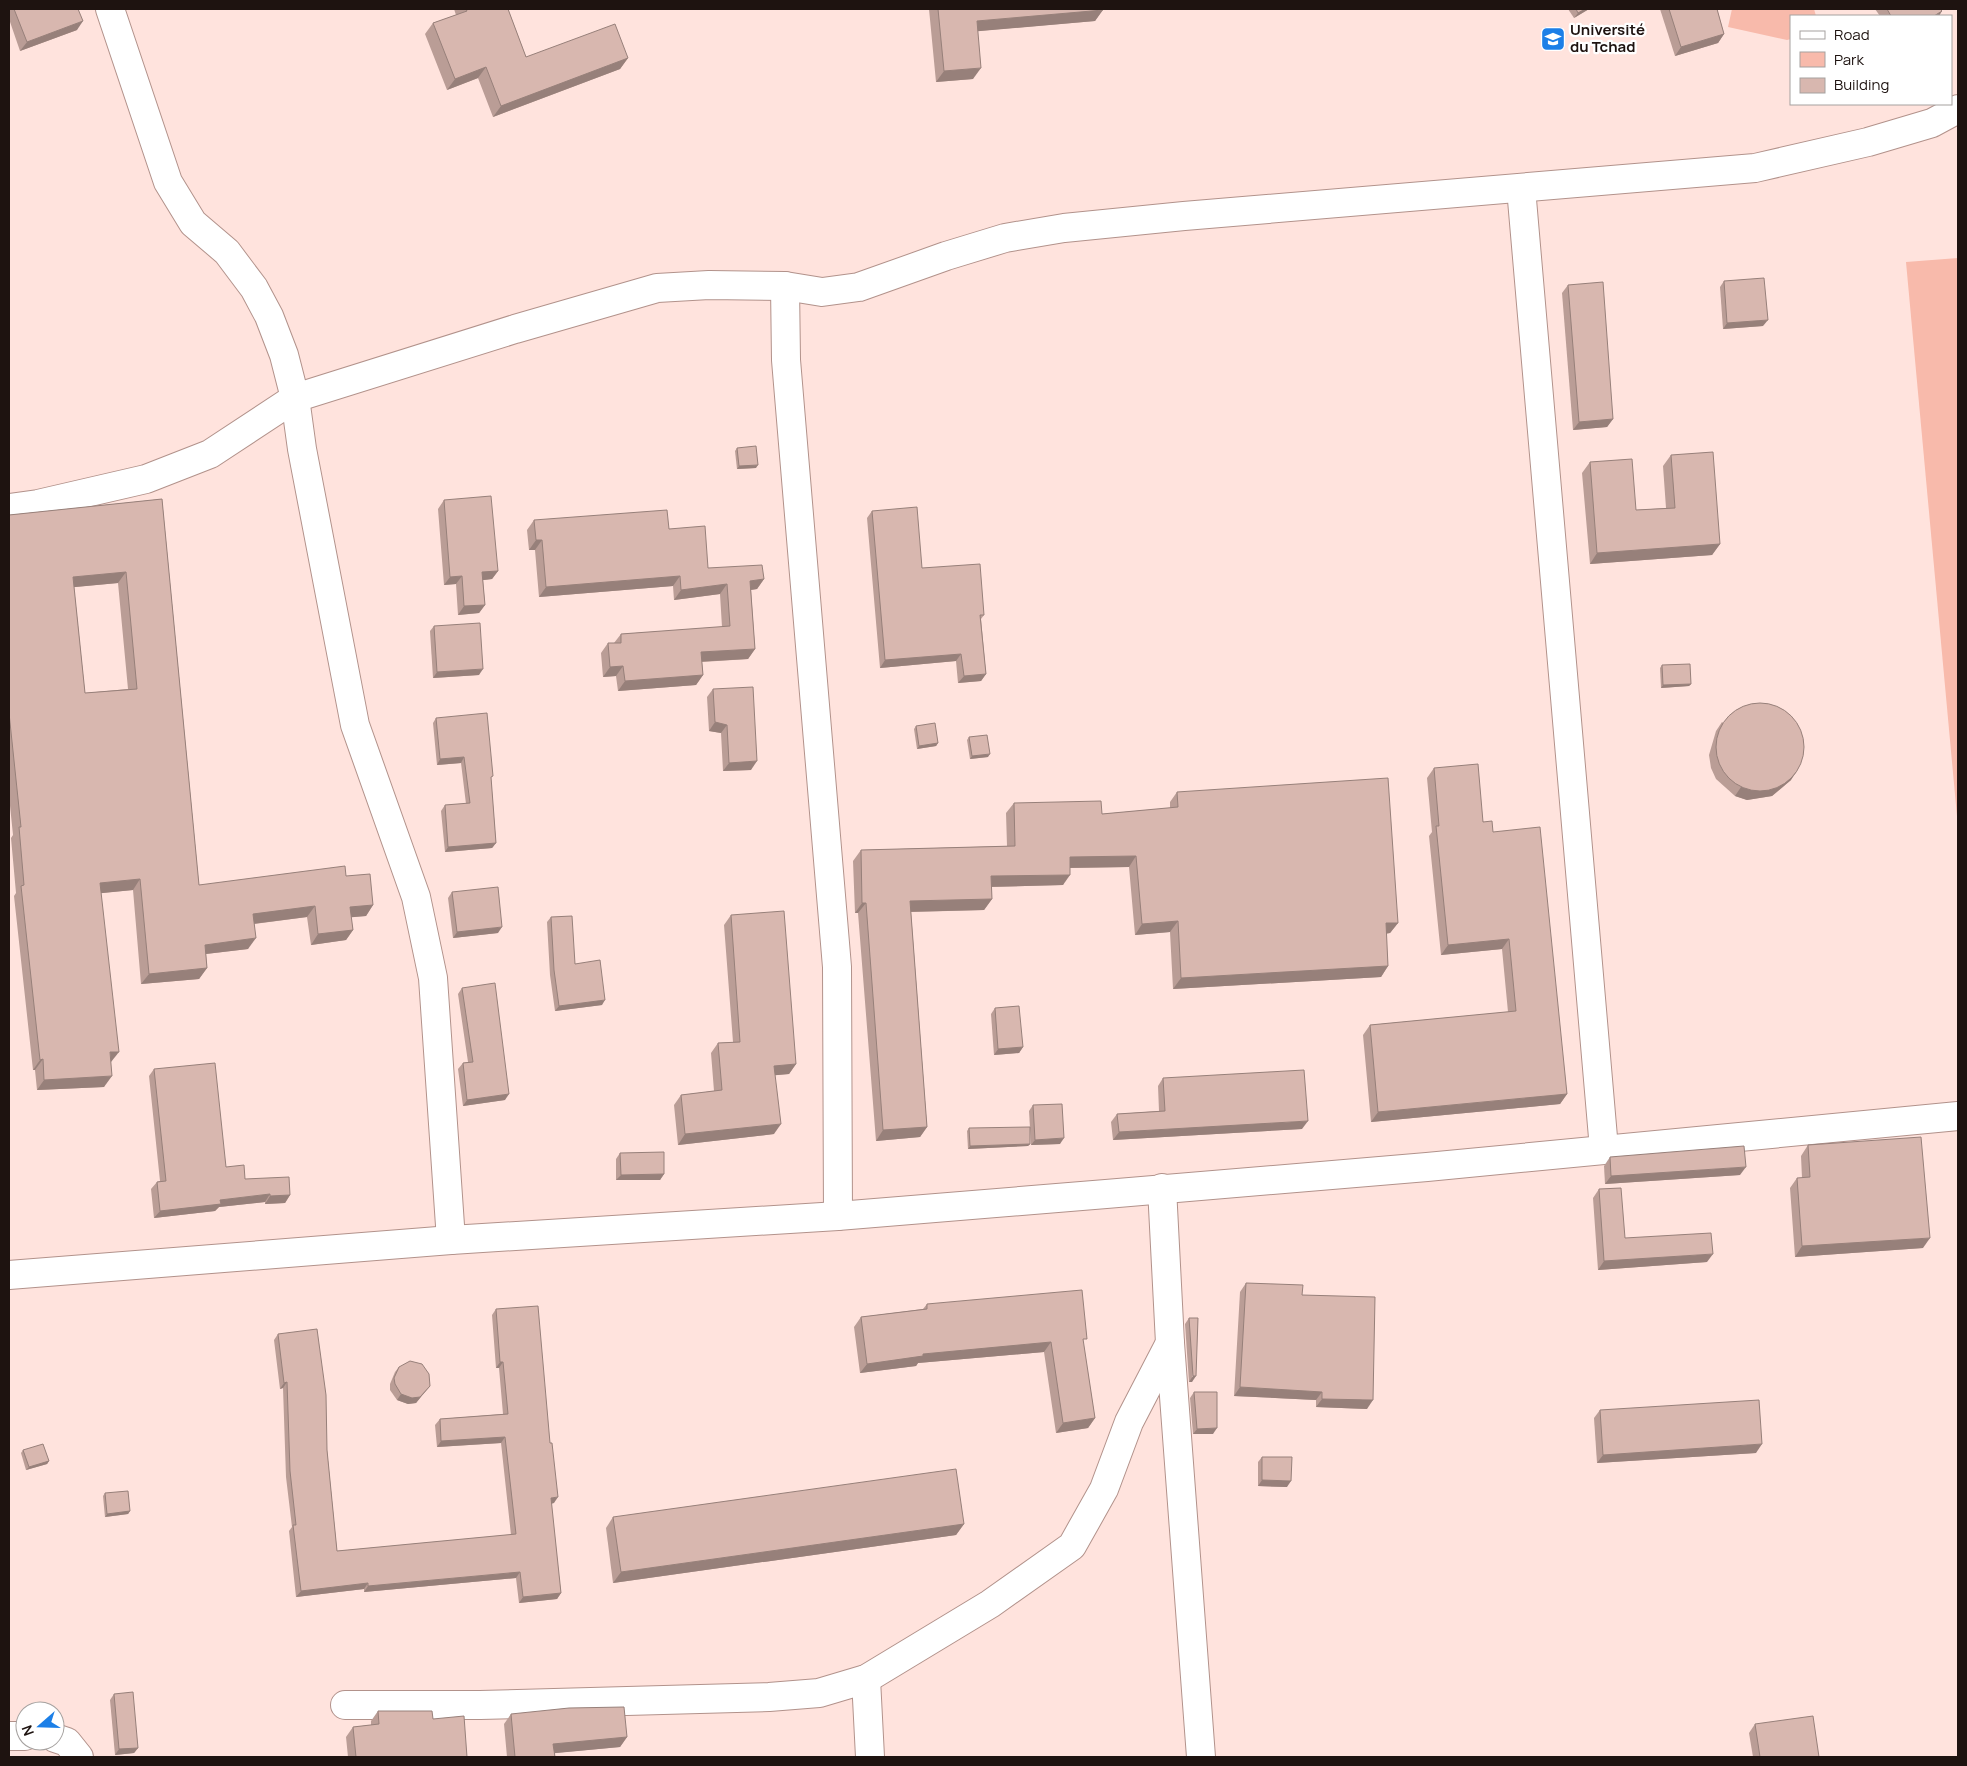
<svg xmlns="http://www.w3.org/2000/svg" width="1967" height="1766" font-family="Manrope,sans-serif">
<style>
.green{fill:#f8baab}
.lines{fill:none;stroke-linecap:round;stroke-linejoin:round}
.minor-casing{stroke:#b2928b;stroke-width:30}
.minor{stroke:#fff;stroke-width:28}
.wall{fill:#ba9d96;fill-rule:evenodd}
.shaded-wall{fill:#97807a}
.building{fill:#d8b7af;stroke:#97807a;fill-rule:evenodd}
.labels{text-anchor:middle;stroke-width:4.5;stroke-linejoin:round;paint-order:stroke}
.poi-label{font-size:15px;font-weight:bold;fill:#1e1310;stroke:#fff;text-anchor:start}
</style>
<rect width="100%" height="100%" fill="#ffe3dd"/>
<g class="green">
<path d="M1732,9H1814L1816,16H1791V39L1787,40L1728,27Z"/>
<path d="M1958,258V827L1906,262Z"/>
</g>
<g class="lines">
<defs>
<g id="minor">
<path d="M110,9L168,182L193,223L227,252L254,288L269,316L284,355L295,398L302,449L355,725L416,897L433,978L451,1240"/>
<path d="M1521,188L1604,1149"/>
<path d="M785,286L786,360L837,967L838,1216"/>
<path d="M9,508L38,504L146,479L210,454L295,398L515,329L657,288L709,285L785,286L822,292L859,287L946,256L1005,238L1064,228L1184,216L1755,168L1868,142L1932,123L1958,109"/>
<path d="M1162,1188L1170,1343L1201,1757"/>
<path d="M9,1275L451,1240L838,1216L1106,1194L1427,1167L1958,1116"/>
<path d="M866,1679L870,1757"/>
<path d="M345,1705H480L769,1697L819,1693L866,1679L990,1604L1072,1546L1104,1489L1129,1422L1170,1343"/>
<path d="M9,1736H25"/>
<path d="M55,1738L67,1742L79,1757"/>
</g>
</defs>
<use href="#minor" class="minor-casing"/>
<use href="#minor" class="minor"/>
</g>
<g class="wall">
<path d="M9,9H78L77,30L20,51L9,19Z"/>
<path d="M454,9H508L526,57L628,58L620,69L493,117L478,78L447,90L425,34L433,23L456,15Z"/>
<path d="M929,9H1103L1095,21L978,31L973,79L936,82Z"/>
<path d="M1568,9H1589L1574,18Z"/>
<path d="M1660,9H1717L1724,34L1718,43L1675,56Z"/>
<path d="M1875,9H1940L1939,16H1880Z"/>
<path d="M1724,281L1763,326L1723,329L1720,287Z"/>
<path d="M1568,285L1613,419L1607,427L1573,430L1562,293Z"/>
<path d="M737,448L756,468L737,469L735,451Z"/>
<path d="M1671,455L1720,544L1712,555L1590,564L1582,473L1590,462L1636,510L1666,508L1663,466Z"/>
<path d="M162,499L199,885L346,876L373,905L366,916L351,917L353,930L346,940L311,945L307,917L254,924L248,949L206,954L207,968L199,979L141,984L133,890L101,893L111,1062L104,1087L37,1090L35,1070H33L14,896L16,893L11,838L13,835L9,796V515ZM118,583L128,689L85,693L74,587Z"/>
<path d="M444,500L498,571L492,579L483,580L485,605L479,613L458,615L456,584L444,585L438,509Z"/>
<path d="M872,511L922,568L984,615L981,619L986,674L981,681L958,683L956,661L880,668L867,518Z"/>
<path d="M534,520L669,529L708,568L764,579L757,589L751,590L755,649L748,659L702,662L703,675L696,685L618,691L616,676L603,677L601,653L608,643H614L621,634L722,627L720,594L674,600L673,586L539,597L535,550H529L527,530Z"/>
<path d="M434,626L479,675L433,678L430,631Z"/>
<path d="M1662,665L1691,684L1689,686L1661,688L1660,668Z"/>
<path d="M713,689L751,770L723,771L721,733L709,731L707,697Z"/>
<path d="M436,718L491,779L496,843L492,848L445,852L441,811L445,805L466,804L461,763L437,765L433,723Z"/>
<path d="M1722,722L1791,780L1772,796L1747,800L1735,796L1716,779L1711,768L1709,755L1716,731Z"/>
<path d="M916,726L938,743L936,746L917,749L914,729Z"/>
<path d="M969,737L988,757L970,759L967,740Z"/>
<path d="M1434,768L1493,832L1567,1094L1560,1104L1371,1122L1363,1035L1370,1025L1508,1012L1502,949L1441,955L1429,836L1432,832L1427,778Z"/>
<path d="M1177,792L1398,923L1390,933L1386,934L1388,966L1381,977L1173,989L1170,932L1135,935L1129,867L1070,868L1063,885L991,887L992,899L984,910L911,912L927,1127L920,1137L876,1141L858,913H855L853,861L861,850L1007,846L1006,813L1014,803L1102,814L1170,808V802Z"/>
<path d="M452,892L498,933L453,938L448,898Z"/>
<path d="M731,915L796,1064L789,1074L775,1075L774,1134L678,1145L674,1105L681,1095L714,1091L711,1053L718,1043L733,1042L724,925Z"/>
<path d="M551,917L575,964L602,1005L555,1011L550,975L547,922Z"/>
<path d="M462,988L505,1100L463,1106L458,1069L463,1063L468,1062L458,994Z"/>
<path d="M995,1008L1023,1047L1019,1053L994,1055L991,1014Z"/>
<path d="M154,1069L226,1167L245,1179L290,1195L285,1203L265,1204V1202L219,1207L215,1211L154,1218L151,1189L157,1182L160,1181L149,1076Z"/>
<path d="M1163,1078L1302,1129L1113,1140L1111,1122L1117,1114L1159,1111L1158,1086Z"/>
<path d="M1033,1105L1060,1144L1031,1145L1029,1111Z"/>
<path d="M969,1128L1030,1144L1028,1146L968,1149L967,1131Z"/>
<path d="M1808,1145L1923,1248L1795,1257L1790,1188L1797,1178H1802L1801,1156Z"/>
<path d="M620,1153L664,1174L660,1180H616V1159Z"/>
<path d="M1610,1157L1740,1175L1605,1184L1604,1166Z"/>
<path d="M1599,1189L1625,1238L1707,1262L1598,1270L1593,1198Z"/>
<path d="M1246,1283L1302,1295L1367,1409L1316,1407V1400L1234,1396L1240,1292Z"/>
<path d="M927,1304L1083,1344L1095,1418L1088,1428L1056,1433L1044,1352L918,1363L916,1366L860,1373L854,1327L861,1317L923,1309Z"/>
<path d="M496,1309L554,1503L551,1504L561,1593L557,1599L519,1603L516,1578L364,1592V1589L296,1597L289,1531L292,1527L286,1477L283,1388L280,1389L274,1340L278,1334L327,1450L337,1551L511,1535L501,1443L437,1447L435,1425L440,1419L503,1414L499,1368H496L492,1315Z"/>
<path d="M1189,1318H1198L1192,1382H1189L1185,1324Z"/>
<path d="M399,1367L425,1391L416,1403L408,1404L397,1400L390,1390V1384L395,1372Z"/>
<path d="M1194,1392L1213,1434H1193L1190,1398Z"/>
<path d="M1600,1410L1756,1453L1597,1463L1594,1418Z"/>
<path d="M23,1450L49,1461L47,1464L26,1470L21,1453Z"/>
<path d="M1262,1457L1287,1487L1258,1486V1462Z"/>
<path d="M105,1493L130,1511L128,1514L105,1517L103,1496Z"/>
<path d="M613,1517L964,1524L956,1535L613,1583L606,1528Z"/>
<path d="M114,1694L138,1748L134,1753L115,1755L110,1700Z"/>
<path d="M378,1711L433,1719L467,1757H348L346,1737L353,1727L371,1725V1721Z"/>
<path d="M511,1714L627,1737L620,1747L554,1753L555,1757H507L504,1724Z"/>
<path d="M1755,1724L1819,1757H1753L1749,1733Z"/>
</g>
<g class="shaded-wall">
<path d="M1585,9H1589L1574,18L1578,13Z"/>
<path d="M1103,10L1095,21L969,32L977,21Z"/>
<path d="M1942,11L1939,16H1934Z"/>
<path d="M83,21L77,30L20,51L27,42Z"/>
<path d="M1724,34L1718,43L1675,56L1681,47Z"/>
<path d="M628,58L620,69L493,117L501,106Z"/>
<path d="M486,67L478,78L447,90L455,79Z"/>
<path d="M981,68L973,79L936,82L944,71Z"/>
<path d="M1768,320L1763,326L1723,329L1727,323Z"/>
<path d="M1613,419L1607,427L1573,430L1579,422Z"/>
<path d="M758,465L756,468L737,469L739,466Z"/>
<path d="M536,540H542L535,550H529Z"/>
<path d="M1720,544L1712,555L1590,564L1597,553Z"/>
<path d="M498,571L492,579L476,581L482,572Z"/>
<path d="M126,572L118,583L65,588L73,577Z"/>
<path d="M462,576L456,584L444,585L450,577Z"/>
<path d="M680,576L673,586L539,597L546,587Z"/>
<path d="M764,579L757,589L743,591L750,581Z"/>
<path d="M727,584L720,594L674,600L681,590Z"/>
<path d="M485,605L479,613L458,615L464,606Z"/>
<path d="M755,649L748,659L694,662L701,652Z"/>
<path d="M961,654L956,661L880,668L885,660Z"/>
<path d="M623,666L616,676L603,677L610,667Z"/>
<path d="M483,669L479,675L433,678L437,672Z"/>
<path d="M986,674L981,681L958,683L964,676Z"/>
<path d="M703,675L696,685L618,691L625,681Z"/>
<path d="M1691,684L1689,686L1661,688L1663,685Z"/>
<path d="M715,722L727,725L721,733L709,731Z"/>
<path d="M938,743L936,746L917,749L919,746Z"/>
<path d="M990,754L988,757L970,759L972,756Z"/>
<path d="M464,757L461,763L437,765L440,759Z"/>
<path d="M757,761L751,770L723,771L729,763Z"/>
<path d="M1797,771L1791,780L1772,796L1747,800L1735,796L1741,787Z"/>
<path d="M496,843L492,848L445,852L448,847Z"/>
<path d="M1136,856L1129,867L1062,868L1070,857Z"/>
<path d="M1070,875L1063,885L983,887L991,876Z"/>
<path d="M140,879L133,890L93,894L100,883Z"/>
<path d="M992,899L984,910L902,912L910,901Z"/>
<path d="M862,903H866L858,913H855Z"/>
<path d="M373,905L366,916L343,918L350,907Z"/>
<path d="M315,906L307,917L245,925L253,914Z"/>
<path d="M1178,921L1170,932L1135,935L1142,924Z"/>
<path d="M1386,923H1398L1390,933L1378,934Z"/>
<path d="M502,927L498,933L453,938L457,932Z"/>
<path d="M353,930L346,940L311,945L318,934Z"/>
<path d="M256,938L248,949L197,955L205,945Z"/>
<path d="M1509,939L1502,949L1441,955L1448,945Z"/>
<path d="M1388,966L1381,977L1173,989L1181,978Z"/>
<path d="M207,968L199,979L141,984L149,974Z"/>
<path d="M605,1000L602,1005L555,1011L559,1006Z"/>
<path d="M1023,1047L1019,1053L994,1055L998,1049Z"/>
<path d="M110,1052H119L111,1062Z"/>
<path d="M43,1059L35,1070H33L40,1060Z"/>
<path d="M796,1064L789,1074L767,1076L774,1066Z"/>
<path d="M112,1076L104,1087L37,1090L44,1080Z"/>
<path d="M509,1094L505,1100L463,1106L467,1100Z"/>
<path d="M1567,1094L1560,1104L1371,1122L1378,1112Z"/>
<path d="M1308,1121L1302,1129L1113,1140L1119,1132Z"/>
<path d="M781,1124L774,1134L678,1145L685,1134Z"/>
<path d="M927,1127L920,1137L876,1141L883,1130Z"/>
<path d="M1064,1138L1060,1144L1031,1145L1035,1140Z"/>
<path d="M1030,1144L1028,1146L968,1149L970,1146Z"/>
<path d="M1746,1167L1740,1175L1605,1184L1611,1176Z"/>
<path d="M664,1174L660,1180H616L621,1175Z"/>
<path d="M270,1194L265,1202L219,1207L215,1211L154,1218L160,1211L220,1200Z"/>
<path d="M290,1195L285,1203L265,1204L270,1196Z"/>
<path d="M1930,1238L1923,1248L1795,1257L1802,1246Z"/>
<path d="M1713,1254L1707,1262L1598,1270L1604,1261Z"/>
<path d="M1051,1342L1044,1352L918,1363L916,1366L860,1373L867,1364L923,1354Z"/>
<path d="M500,1362H503L499,1368H496Z"/>
<path d="M1193,1376H1196L1192,1382H1189Z"/>
<path d="M287,1382L283,1388L280,1389L284,1383Z"/>
<path d="M430,1386L416,1403L408,1404L397,1400L401,1394Z"/>
<path d="M1240,1387L1322,1392L1316,1400L1234,1396Z"/>
<path d="M1322,1399L1373,1400L1367,1409L1316,1407Z"/>
<path d="M1095,1418L1088,1428L1056,1433L1063,1423Z"/>
<path d="M1217,1428L1213,1434H1193L1197,1429Z"/>
<path d="M505,1437L501,1443L437,1447L441,1441Z"/>
<path d="M1762,1444L1756,1453L1597,1463L1603,1455Z"/>
<path d="M49,1461L47,1464L26,1470L29,1467Z"/>
<path d="M1262,1480L1291,1481L1287,1487L1258,1486Z"/>
<path d="M558,1497L554,1503L547,1504L551,1498Z"/>
<path d="M130,1511L128,1514L105,1517L107,1514Z"/>
<path d="M964,1524L956,1535L613,1583L621,1572Z"/>
<path d="M520,1572L516,1578L364,1592L368,1586Z"/>
<path d="M368,1583L364,1589L296,1597L301,1591Z"/>
<path d="M561,1593L557,1599L519,1603L523,1597Z"/>
<path d="M627,1737L620,1747L546,1754L553,1744Z"/>
<path d="M138,1748L134,1753L115,1755L119,1749Z"/>
</g>
<g class="building">
<path d="M14,9H78L83,21L27,42Z"/>
<path d="M466,9H508L526,57L615,24L628,58L501,106L486,67L455,79L433,23L467,11Z"/>
<path d="M938,9H1103V10L977,21L981,68L944,71Z"/>
<path d="M1576,9H1585L1578,13Z"/>
<path d="M1669,9H1717L1724,34L1681,47Z"/>
<path d="M1887,9H1940L1942,11L1934,16H1891Z"/>
<path d="M1764,278L1768,320L1727,323L1724,281Z"/>
<path d="M1603,282L1613,419L1579,422L1568,285Z"/>
<path d="M756,446L758,465L739,466L737,448Z"/>
<path d="M1713,452L1720,544L1597,553L1590,462L1632,459L1636,510L1675,508L1671,455Z"/>
<path d="M491,496L498,571L482,572L485,605L464,606L462,576L450,577L444,500Z"/>
<path d="M162,499L199,885L345,866L346,876L370,874L373,905L350,907L353,930L318,934L315,906L253,914L256,938L205,945L207,968L149,974L140,879L100,883L119,1052H110L112,1076L44,1080L43,1059L40,1060L21,886L24,885L19,827H21L9,713V515ZM126,572L137,689L85,693L73,577Z"/>
<path d="M917,507L922,568L980,564L984,615H980L986,674L964,676L961,654L885,660L872,511Z"/>
<path d="M667,510L669,529L705,526L708,568L762,565L764,579L750,581L755,649L701,652L703,675L625,681L623,666L610,667L608,643H621V634L730,626L727,584L681,590L680,576L546,587L542,540H536L534,520Z"/>
<path d="M480,623L483,669L437,672L434,626Z"/>
<path d="M1690,664L1691,684L1663,685L1662,665Z"/>
<path d="M753,687L757,761L729,763L727,725L715,722L713,689Z"/>
<circle cx="1760" cy="747" r="44"/>
<path d="M487,713L493,776L491,777L496,843L448,847L445,805L470,803L464,757L440,759L436,718Z"/>
<path d="M935,723L938,743L919,746L916,726Z"/>
<path d="M987,735L990,754L972,756L969,737Z"/>
<path d="M1478,764L1483,822L1492,821L1493,832L1540,827L1567,1094L1378,1112L1370,1025L1516,1011L1509,939L1448,945L1436,826H1439L1434,768Z"/>
<path d="M1388,778L1398,923H1386L1388,966L1181,978L1178,921L1142,924L1136,856L1070,857V875L991,876L992,899L910,901L927,1127L883,1130L866,903H862L861,850L1015,846L1014,803L1101,801L1102,814L1178,807L1177,792Z"/>
<path d="M498,887L502,927L457,932L452,892Z"/>
<path d="M784,911L796,1064L774,1066L781,1124L685,1134L681,1095L722,1090L718,1043L740,1042L731,915Z"/>
<path d="M572,916L575,964L600,960L605,1000L559,1006L554,970L551,917Z"/>
<path d="M495,983L509,1094L467,1100L463,1063L473,1062L462,988Z"/>
<path d="M1019,1006L1023,1047L998,1049L995,1008Z"/>
<path d="M215,1063L226,1167L244,1165L245,1179L289,1177L290,1195L270,1196V1194L220,1200L221,1204L160,1211L157,1182L166,1181L154,1069Z"/>
<path d="M1304,1070L1308,1121L1119,1132L1117,1114L1165,1111L1163,1078Z"/>
<path d="M1062,1104L1064,1138L1035,1140L1033,1105Z"/>
<path d="M1030,1127V1144L970,1146L969,1128Z"/>
<path d="M1921,1137L1930,1238L1802,1246L1797,1178L1810,1177L1808,1145Z"/>
<path d="M1744,1146L1746,1167L1611,1176L1610,1157Z"/>
<path d="M664,1152V1174L621,1175L620,1153Z"/>
<path d="M1621,1188L1625,1238L1711,1233L1713,1254L1604,1261L1599,1189Z"/>
<path d="M1246,1283L1303,1285L1302,1295L1375,1297L1373,1400L1322,1399V1392L1240,1387Z"/>
<path d="M1082,1290L1087,1339H1083L1095,1418L1063,1423L1051,1342L923,1354V1356L867,1364L861,1317L927,1309V1304Z"/>
<path d="M538,1306L550,1443H552L558,1497L551,1498L561,1593L523,1597L520,1572L368,1586V1583L301,1591L293,1525H296L290,1471L287,1382L284,1383L278,1334L317,1329L326,1395L327,1450L337,1551L516,1534L505,1437L441,1441L440,1419L508,1414L503,1362H500L496,1309Z"/>
<path d="M1189,1318H1198L1196,1376H1193Z"/>
<path d="M410,1361L422,1364L429,1374L430,1386L420,1397L412,1398L401,1394L395,1384L394,1378L399,1367Z"/>
<path d="M1194,1392H1217V1428L1197,1429Z"/>
<path d="M1759,1400L1762,1444L1603,1455L1600,1410Z"/>
<path d="M43,1444L49,1461L29,1467L23,1450Z"/>
<path d="M1262,1457H1292L1291,1481L1262,1480Z"/>
<path d="M956,1469L964,1524L621,1572L613,1517Z"/>
<path d="M128,1491L130,1511L107,1514L105,1493Z"/>
<path d="M133,1692L138,1748L119,1749L114,1694Z"/>
<path d="M624,1707L627,1737L553,1744L555,1757H515L511,1714L569,1708Z"/>
<path d="M378,1711H432L433,1719L464,1716L467,1757H356L353,1727L379,1724Z"/>
<path d="M1813,1716L1819,1757H1760L1755,1724Z"/>
</g>
<defs>
<symbol id="university-square" viewBox="-11 -11 22 22"><rect x="-9" y="-9" width="18" height="18" rx="4" fill="#1c7fe7" stroke="#fff"/><path d="M0-5L7-2L0 1L-7-2ZM-4 1L0 2.5L4 1V4Q0 6-4 4Z" fill="#fff"/></symbol>
</defs>
<g fill-rule="evenodd">
<use href="#university-square" x="1539" y="25" width="28" height="28"/>
</g>
<g class="labels">
<g class="poi-label">
<text x="1570" y="35">Université<tspan x="1570" dy="17">du Tchad</tspan></text>
</g>
</g>
<rect width="1967" height="1766" fill="none" stroke="#1e1310" stroke-width="20"/>
<rect x="1790" y="15" width="162" height="90" fill="#ffffff" stroke="#a5a19f"/>
<rect x="1800" y="31" width="25" height="8" fill="#ffffff" stroke="#a5a19f"/>
<text x="1834" y="40" font-size="15" fill="#1e1310">Road</text>
<rect x="1800" y="52" width="25" height="15" fill="#f8baab" stroke="#a5a19f"/>
<text x="1834" y="65" font-size="15" fill="#1e1310">Park</text>
<rect x="1800" y="78" width="25" height="15" fill="#d8b7af" stroke="#a5a19f"/>
<text x="1834" y="90" font-size="15" fill="#1e1310">Building</text>
<g transform="translate(40 1726) rotate(250)"><circle r="24" fill="#ffffff" stroke="#a5a19f"/>
<path d="M0-4L9 19L0 12L-9 19Z" fill="#1c7fe7"/>
<text y="-8" font-size="14" font-weight="bold" text-anchor="middle" fill="#1e1310">N</text>
</g>
</svg>
